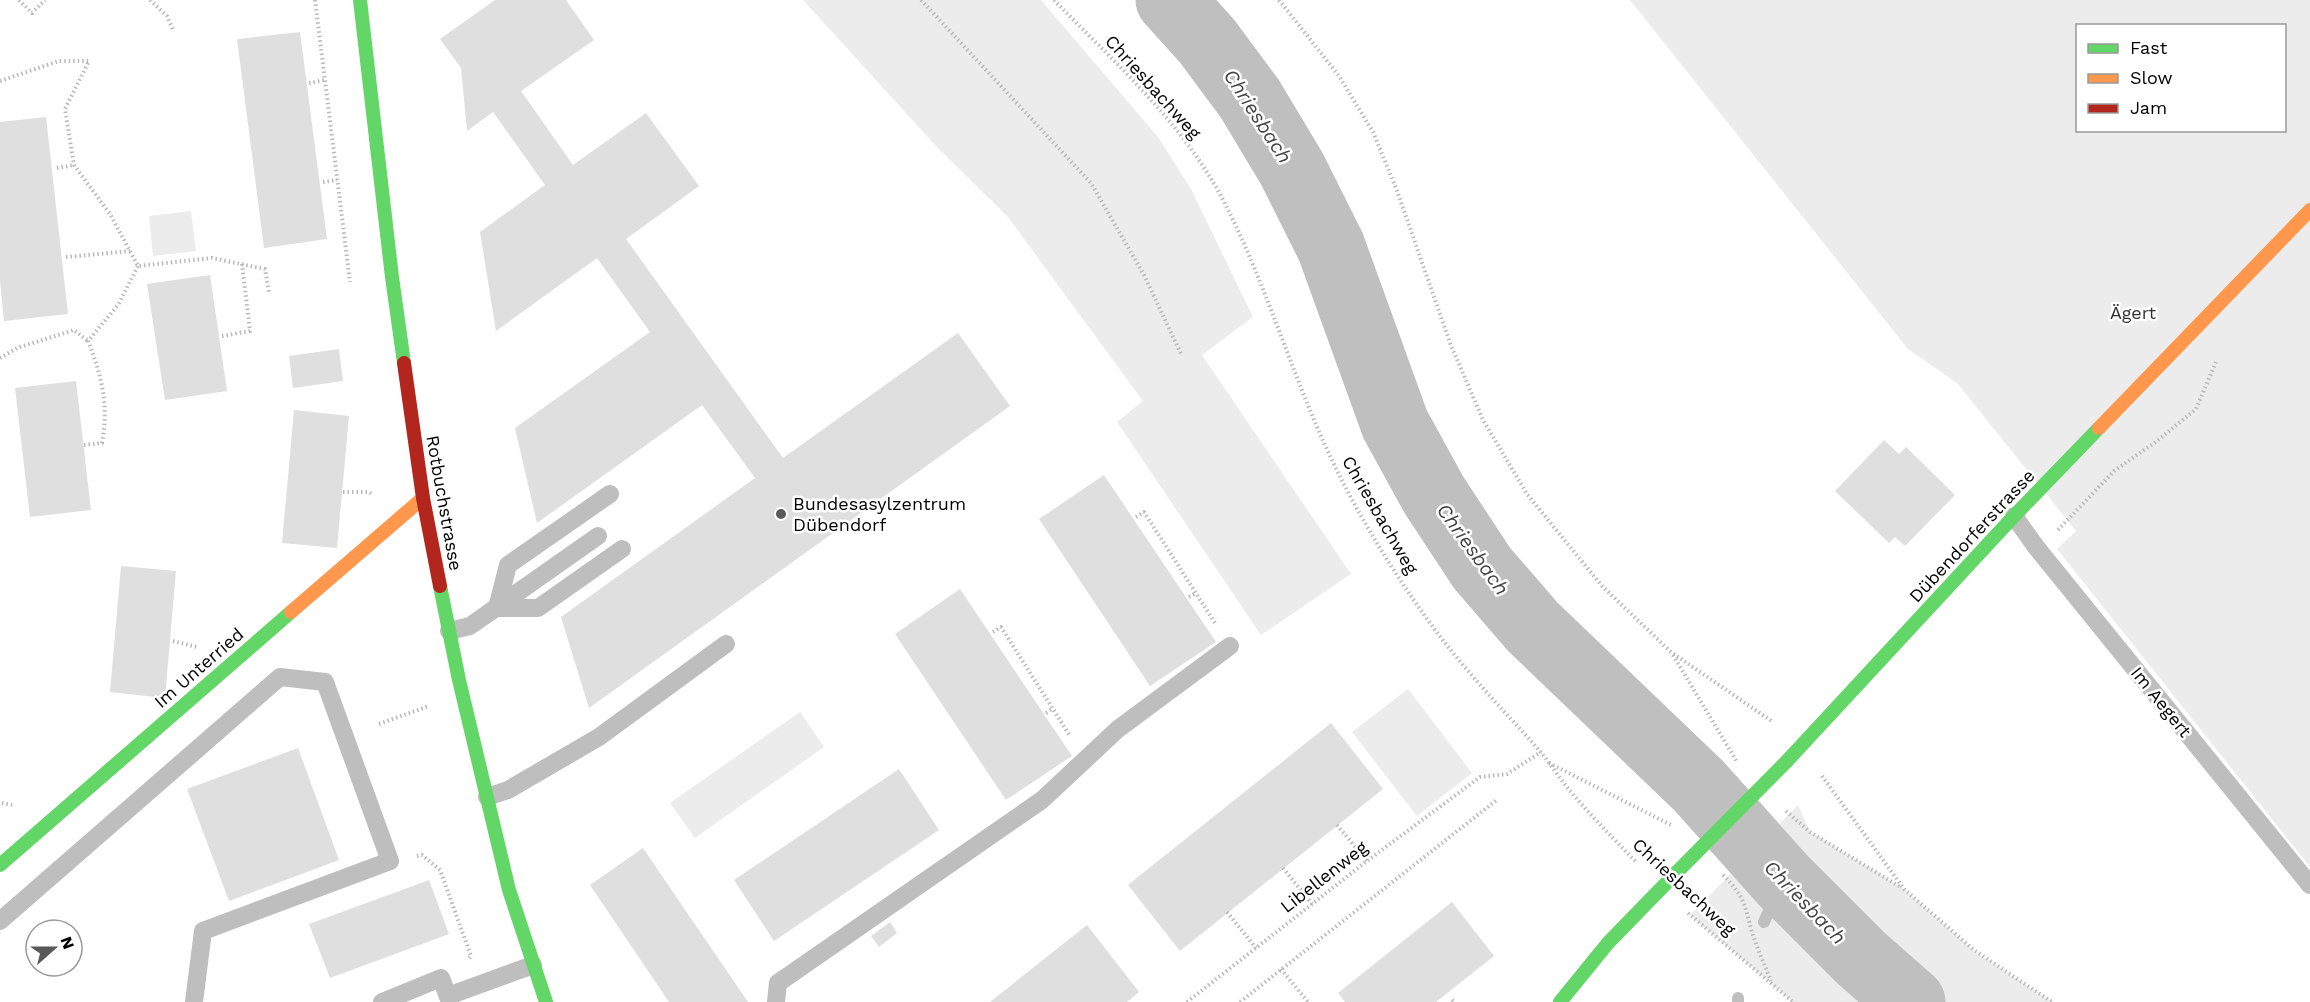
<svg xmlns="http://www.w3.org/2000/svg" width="2310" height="1002" font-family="'Work Sans',sans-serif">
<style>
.green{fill:#ececec;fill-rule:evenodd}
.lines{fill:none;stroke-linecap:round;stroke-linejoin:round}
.stream{stroke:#bfbfbf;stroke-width:12}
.river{stroke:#bfbfbf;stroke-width:69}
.building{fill:#dfdfdf}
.path{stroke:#b9b9b9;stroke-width:4;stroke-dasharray:1.5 3;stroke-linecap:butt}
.lane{stroke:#bebebe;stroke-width:18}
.fast{stroke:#63d668;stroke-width:14}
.slow{stroke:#ff974d;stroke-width:14}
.jam{stroke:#b3261e;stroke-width:14}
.fast-bridge{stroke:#63d668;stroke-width:14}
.poi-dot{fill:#595959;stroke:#fff;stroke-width:2}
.labels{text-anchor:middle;stroke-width:5;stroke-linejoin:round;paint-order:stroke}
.street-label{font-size:18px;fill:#000;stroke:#fff}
.park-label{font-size:18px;fill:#333;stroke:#fff}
.poi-label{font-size:18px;fill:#000;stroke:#fff;text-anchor:start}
.water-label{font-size:20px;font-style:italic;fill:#444;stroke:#fff}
</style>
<rect width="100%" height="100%" fill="#fff"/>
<g class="green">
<path d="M803,0H1041L1158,137L1191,189L1253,317L1202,355L1351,574L1261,635L1117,422L1143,401L1008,217L936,146Z"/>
<path d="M1630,0H2310V867L2057,549L2076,531L1957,383L1908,349ZM2078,26H2284V130H2078Z"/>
<path d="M191,211L196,251L153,256L149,216Z"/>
<path d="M1408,689L1472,773L1417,816L1352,732Z"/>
<path d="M800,712L824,747L695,838L670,803Z"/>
<path d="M1798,805L1810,832L1904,889L1974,951L2052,1002H1793L1690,915Z"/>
</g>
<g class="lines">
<g class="stream">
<path d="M1764,922L1783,880"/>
<path d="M1738,1002V998"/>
</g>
<path class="river" d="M1170,0L1207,41L1250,99L1292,169L1331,247L1395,424L1434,495L1482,568L1533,627L1699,786L1783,880L1862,959L1911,1002"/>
</g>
<g class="building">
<path d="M495,0H566L594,40L521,91L573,165L646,113L699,186L626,239L783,458L958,333L1010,406L589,708L561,617L755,478L702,405L537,523L515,428L650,332L597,258L496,331L480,232L545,185L493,112L467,131L461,68L440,39Z"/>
<path d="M300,32L327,239L264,248L237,39Z"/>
<path d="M46,117L68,314L4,321L0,281V122Z"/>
<path d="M210,275L227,391L165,400L147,284Z"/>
<path d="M339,349L343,381L293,388L289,356Z"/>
<path d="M76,381L91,510L30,517L15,388Z"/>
<path d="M294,410L349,416L337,548L282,543Z"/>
<path d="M1884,440L1899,454L1906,447L1955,495L1905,546L1895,537L1889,543L1835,491Z"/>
<path d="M1104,475L1216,642L1150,686L1039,519Z"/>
<path d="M121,566L176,571L165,698L110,692Z"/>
<path d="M960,589L1072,756L1006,800L895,634Z"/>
<path d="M1331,723L1383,789L1180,951L1128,885Z"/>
<path d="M298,748L339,860L229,901L187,789Z"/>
<path d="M899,769L939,830L774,941L734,880Z"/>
<path d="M643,848L720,961L748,1002H669L590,885Z"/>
<path d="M429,880L449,934L330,978L309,924Z"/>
<path d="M1452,902L1494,956L1436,1002H1345L1338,993Z"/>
<path d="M890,922L897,933L879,947L871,936Z"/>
<path d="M1087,925L1139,992L1127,1002H990Z"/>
</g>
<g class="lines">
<g class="path">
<path d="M19,0L32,13L45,0"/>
<path d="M150,0L167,16L173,30"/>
<path d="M315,0L350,282"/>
<path d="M921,0L1091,183L1144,275L1182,356"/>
<path d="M1054,0C1113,61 1180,120 1221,196C1271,291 1297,397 1348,492C1375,543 1407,593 1442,639C1472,678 1506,713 1539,750C1550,763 1560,779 1571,792C1591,816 1614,839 1636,862"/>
<path d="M1279,0L1339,76L1373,132L1396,188L1450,343L1483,420L1527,494L1602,586L1671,652L1773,722"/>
<path d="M0,81L59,61H89L65,109L74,165L110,214L138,266L212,258L265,269L269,292"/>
<path d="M309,83L325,80"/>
<path d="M57,168L74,165"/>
<path d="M323,182L337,180"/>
<path d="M66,257L130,251"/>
<path d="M222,336L250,331L242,264"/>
<path d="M0,358L17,348L74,330L88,341"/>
<path d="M84,445L102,443C109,406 102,376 88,341L118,305L138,266"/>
<path d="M343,492H369L373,495"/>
<path d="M1136,517L1144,512L1215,623"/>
<path d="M2058,530L2114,471L2157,441L2196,409L2216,362"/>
<path d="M1189,597L1196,593"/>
<path d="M993,632L1001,627L1070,736"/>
<path d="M173,641L197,647"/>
<path d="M1673,655L1737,762"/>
<path d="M1046,713L1053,708"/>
<path d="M379,724L429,706"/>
<path d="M1549,763L1673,826"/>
<path d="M1822,776L1904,889L1974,950L2052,1002"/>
<path d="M2,803L12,805"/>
<path d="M1786,811L1810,832L1902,888"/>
<path d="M1337,825L1367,861"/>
<path d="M417,856L422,855L440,870L471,956L469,958"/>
<path d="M1283,868L1312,904"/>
<path d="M1723,875C1745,897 1744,904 1752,932C1757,949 1765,965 1771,981"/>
<path d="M1227,912L1256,948"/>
<path d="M1688,913L1793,1002"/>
<path d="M1281,969L1308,1002"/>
<path d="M1452,1000L1454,1002"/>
<path d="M1187,1002L1367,861L1480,777L1507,774L1541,752"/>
<path d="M1240,1002L1498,799"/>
</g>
<g class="lane">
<path d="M2014,516L2036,547L2310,885"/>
<path d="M497,608L508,565L610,494"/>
<path d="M497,608H538L622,549"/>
<path d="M449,631L470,626L598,536"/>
<path d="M487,797L508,790L599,737L726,644"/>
<path d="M0,921L280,677L325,682L390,861L203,931L194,1002"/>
<path d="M448,996L533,965"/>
<path d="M382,1002L441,978L450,1002"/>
<path d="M776,1002L778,983L1042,800L1118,729L1230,646"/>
</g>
<g class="fast">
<path d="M360,0L392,277L404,363"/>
<path d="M440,586L459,680L509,890L546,1002"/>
<path d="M1787,761L2014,516L2099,428"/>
<path d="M0,865L291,612"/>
<path d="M1560,1002L1608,943L1677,872"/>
</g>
<g class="slow">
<path d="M2099,428L2310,210"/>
<path d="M291,612L423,498"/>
</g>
<path class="jam" d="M404,363L423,498L440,586"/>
<path class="fast-bridge" d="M1677,872L1787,761"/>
</g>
<circle class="poi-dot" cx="781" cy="514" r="6"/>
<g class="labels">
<g class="street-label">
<text transform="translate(1153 87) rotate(48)" y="6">Chriesbachweg</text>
<text transform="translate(444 503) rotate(80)" y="6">Rotbuchstrasse</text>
<text transform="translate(1380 515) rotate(60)" y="6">Chriesbachweg</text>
<text transform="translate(1972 536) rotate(-47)" y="6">Dübendorferstrasse</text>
<text transform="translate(199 668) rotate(-41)" y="6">Im Unterried</text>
<text transform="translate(2161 702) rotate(51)" y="6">Im Aegert</text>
<text transform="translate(1324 877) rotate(-38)" y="6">Libellenweg</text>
<text transform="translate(1684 887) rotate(43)" y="6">Chriesbachweg</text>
</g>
<g class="park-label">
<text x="2133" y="319">Ägert</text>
</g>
<g class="poi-label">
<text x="793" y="510">Bundesasylzentrum<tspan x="793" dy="21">Dübendorf</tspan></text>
</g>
<g class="water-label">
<text transform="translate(1258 116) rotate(57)" y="7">Chriesbach</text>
<text transform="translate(1473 549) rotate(54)" y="7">Chriesbach</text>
<text transform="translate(1805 902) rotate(46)" y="7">Chriesbach</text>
</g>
</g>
<rect x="2076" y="24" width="210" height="108" fill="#ffffff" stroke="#999999" stroke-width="1.5"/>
<rect x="2088" y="44" width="30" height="9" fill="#63d668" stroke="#999999" stroke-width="1.5"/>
<text x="2130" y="54" font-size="18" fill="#000000">Fast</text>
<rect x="2088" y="74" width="30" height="9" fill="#ff974d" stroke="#999999" stroke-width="1.5"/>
<text x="2130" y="84" font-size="18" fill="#000000">Slow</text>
<rect x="2088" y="104" width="30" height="9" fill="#b3261e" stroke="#999999" stroke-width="1.5"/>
<text x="2130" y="114" font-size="18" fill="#000000">Jam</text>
<g transform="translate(54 948) rotate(69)"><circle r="28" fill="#ffffff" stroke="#999999" stroke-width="1.5"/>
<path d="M0-4.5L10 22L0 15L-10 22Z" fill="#595959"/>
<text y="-9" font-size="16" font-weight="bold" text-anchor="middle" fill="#000000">N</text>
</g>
</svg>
